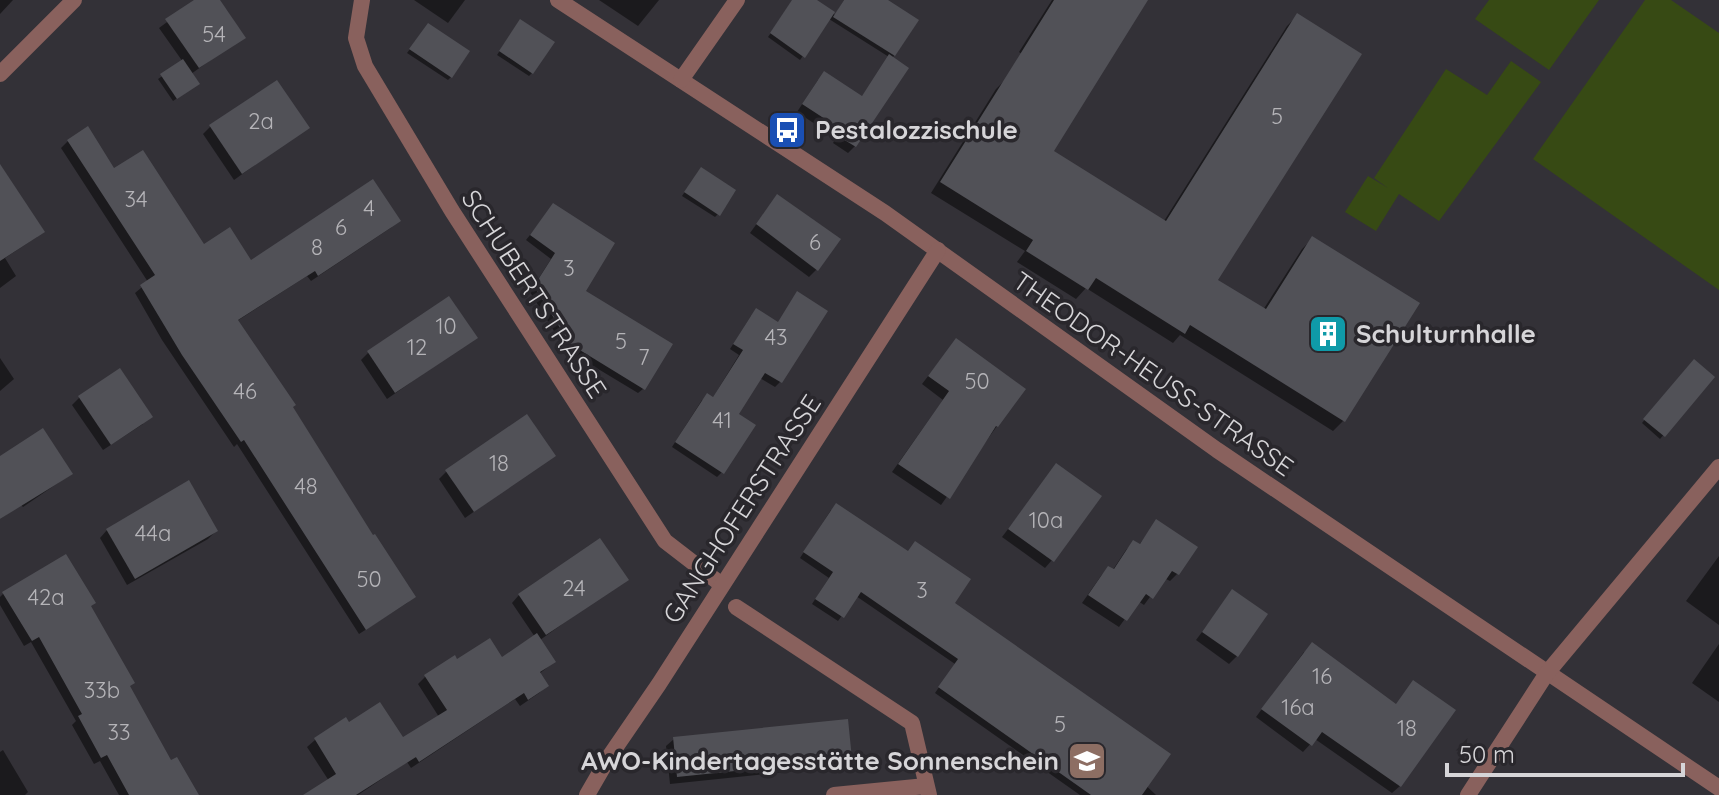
<svg xmlns="http://www.w3.org/2000/svg" width="1719" height="795" font-family="Quicksand,sans-serif">
<style>
.green{fill:#374a14}
.shadow{fill:#0007}
.building{fill:#515157}
.lines{fill:none;stroke-linecap:round;stroke-linejoin:round}
.minor{stroke:#89615d;stroke-width:16}
.labels{text-anchor:middle;stroke-width:7;stroke-linejoin:round;paint-order:stroke}
.number-label{font-size:22px;fill:#b5b4b8}
.poi-label{font-size:26px;font-weight:bold;fill:#d6d5d8;stroke:#29272c;text-anchor:start}
.street-label{font-size:26px;fill:#d6d5d8;stroke:#29272c}
</style>
<rect width="100%" height="100%" fill="#333137"/>
<g class="green">
<path d="M1489,0H1599L1549,70L1475,19Z"/>
<path d="M1645,0H1671L1719,33V290L1533,159Z"/>
<path d="M1511,61L1541,82L1439,221L1399,194L1376,231L1345,212L1368,176L1388,188L1374,178L1446,69L1487,95Z"/>
</g>
<g class="shadow">
<path d="M0,0H13L0,14Z"/>
<path d="M197,0H218L243,37L191,74L194,87L173,101L158,79L183,62L159,28Z"/>
<path d="M414,0H465L448,23Z"/>
<path d="M599,0H659L638,26Z"/>
<path d="M794,0H814L835,15L844,0H884L894,55L855,146L848,153L833,143L836,138L797,112L818,80L861,98L889,57L829,19L800,60L768,37Z"/>
<path d="M1052,0H1145L1051,152L1164,221L1287,26L1297,16L1215,281L1263,310L1302,249L1313,238L1417,304L1343,421L1333,431L1180,335L1173,343L1086,288L1076,299L1017,262L1025,251L931,193L996,89L1006,79L1037,65L1019,52Z"/>
<path d="M517,25L532,73L529,76L497,55Z"/>
<path d="M425,29L451,77L448,80L407,53Z"/>
<path d="M210,127L307,128L234,180L203,134Z"/>
<path d="M68,141L114,171L204,246L250,263L392,227L311,281L307,276L237,321L373,538L414,596L407,603L359,634L237,444L234,447L162,340L135,293L148,282L61,148Z"/>
<path d="M698,173L718,214L715,217L682,196Z"/>
<path d="M0,180L37,237L5,258L16,276L0,288Z"/>
<path d="M777,196L817,269L809,277L750,233Z"/>
<path d="M549,211L583,292L643,389L638,393L565,349L530,292L551,259L526,240Z"/>
<path d="M825,311L780,382L775,387L760,378L737,415L722,472L717,477L672,447L702,400L712,399L739,355L730,349L751,316L777,324Z"/>
<path d="M475,338L387,399L361,360L368,353Z"/>
<path d="M956,340L997,426L941,505L892,472L943,400L922,384Z"/>
<path d="M0,358L14,379L0,391Z"/>
<path d="M1694,362L1712,378L1660,439L1642,423Z"/>
<path d="M80,397L143,424L103,450L72,405Z"/>
<path d="M553,456L465,518L439,479L446,472Z"/>
<path d="M0,458L71,474L23,507L21,505L0,519Z"/>
<path d="M1056,466L1052,560L1045,568L1002,537Z"/>
<path d="M831,510L952,603L1156,795H1080L935,693L955,664L856,596L838,621L812,604L829,578L800,558Z"/>
<path d="M1156,522L1195,547L1177,574L1170,581L1164,578L1144,605L1138,601L1119,627L1082,603L1101,576L1108,568L1112,571L1126,550L1134,542L1139,545Z"/>
<path d="M107,530L216,531L208,539L127,585L100,538Z"/>
<path d="M1719,556V625L1686,601Z"/>
<path d="M626,579L540,640L554,662L539,674L547,686L539,693L520,706L515,699L411,768L407,762L358,795H311L329,781L307,747L315,740L346,720L348,725L403,740L439,717L418,684L425,677L456,662L502,659L535,637L512,603L519,595Z"/>
<path d="M1232,592L1237,656L1229,664L1196,640Z"/>
<path d="M4,593L89,607L128,687L171,763L197,795H119L100,761L94,764L72,725L76,721L31,642L24,646L0,605V597Z"/>
<path d="M1719,644V702L1692,683Z"/>
<path d="M1304,652L1400,786L1392,793L1315,739L1303,752L1256,717Z"/>
<path d="M674,739L850,758L842,766L670,784L666,746Z"/>
<path d="M3,750L28,792L25,795H0V752Z"/>
</g>
<g class="building">
<path d="M194,0H220L246,38L199,68L165,19Z"/>
<path d="M792,0H817L835,12L805,58L770,33Z"/>
<path d="M844,0H888L919,20L895,56L833,17Z"/>
<path d="M1054,0H1148L1054,151L1166,221L1297,13L1362,54L1218,280L1266,309L1312,236L1420,303L1345,422L1190,325L1185,334L1096,278L1088,290L1026,251L1033,240L940,182Z"/>
<path d="M520,19L555,42L533,74L499,51Z"/>
<path d="M428,23L470,51L452,78L409,49Z"/>
<path d="M889,54L909,68L856,147L838,136L842,130L802,104L824,71L862,96Z"/>
<path d="M183,59L200,84L177,99L160,74Z"/>
<path d="M277,80L310,128L242,174L209,125Z"/>
<path d="M88,126L114,168L143,150L204,244L230,227L251,260L373,179L401,221L318,276L315,271L238,320L296,405L293,407L373,535L375,534L416,597L366,630L244,440L241,442L182,355L140,285L155,275L67,140Z"/>
<path d="M0,164L45,232L0,261Z"/>
<path d="M701,167L736,190L720,216L684,192Z"/>
<path d="M777,194L841,239L818,271L756,224Z"/>
<path d="M553,203L615,243L586,291L673,344L645,390L570,344L534,286L555,253L530,235Z"/>
<path d="M797,291L828,311L782,383L765,373L739,414L756,425L724,474L675,442L707,393L713,397L743,350L733,344L756,308L778,322Z"/>
<path d="M449,296L478,338L395,393L367,351Z"/>
<path d="M956,338L1026,389L998,427L996,426L950,499L898,464L949,391L928,376Z"/>
<path d="M1694,359L1715,377L1665,437L1643,419Z"/>
<path d="M120,368L153,417L111,445L78,396Z"/>
<path d="M527,414L556,456L474,512L445,470Z"/>
<path d="M43,428L73,474L0,519V456Z"/>
<path d="M1056,463L1102,496L1054,562L1008,529Z"/>
<path d="M189,480L218,531L135,579L106,529Z"/>
<path d="M836,503L908,551L915,541L971,579L955,603L1171,754L1142,795H1091L938,687L958,659L861,592L844,618L815,599L833,572L803,552Z"/>
<path d="M1156,519L1198,547L1179,575L1172,571L1153,599L1146,594L1127,621L1088,595L1108,566L1114,569L1133,540L1140,544Z"/>
<path d="M600,538L629,580L546,635L518,594Z"/>
<path d="M66,554L96,603L91,606L135,683L130,686L171,760L177,757L199,795H129L107,755L101,758L78,716L82,714L39,637L32,641L2,592Z"/>
<path d="M1232,589L1268,614L1238,657L1202,632Z"/>
<path d="M537,633L556,662L540,672L549,686L528,700L524,693L419,762L409,746L416,757L356,795H303L336,774L314,738L346,717L349,722L380,702L403,737L447,710L424,675L455,655L457,659L490,638L502,657Z"/>
<path d="M1312,642L1396,704L1413,680L1456,710L1401,787L1322,732L1312,746L1261,709Z"/>
<path d="M848,719L852,759L677,777L673,737Z"/>
</g>
<g class="lines">
<g class="minor">
<path d="M362,0L356,38L365,66L452,211L665,541L722,585"/>
<path d="M558,0L885,213L1217,450L1719,788"/>
<path d="M0,74L74,0"/>
<path d="M681,80L737,0"/>
<path d="M736,607L912,723L929,795"/>
<path d="M587,795L609,757L659,684L938,250"/>
<path d="M834,795L926,786"/>
<path d="M1468,795L1547,673L1719,467"/>
</g>
</g>
<defs>
<symbol id="bus-square" viewBox="-11 -11 22 22"><rect x="-9" y="-9" width="18" height="18" rx="4" fill="#1a4fb4" stroke="#29272c"/><path d="M-5-6H5V4H4V6H2V4H-2V6H-4V4H-5ZM-3.5-4V0h7V-4ZM-3.5 1.2v1.5H-2V1.2ZM2 1.2v1.5H3.5V1.2Z" fill="#fff"/></symbol>
<symbol id="building-square" viewBox="-11 -11 22 22"><rect x="-9" y="-9" width="18" height="18" rx="4" fill="#0f9aa8" stroke="#29272c"/><path d="M-4-6H4V6H1V3H-1V6H-4ZM-2.5-4.3h1.7v1.8h-1.7ZM.8-4.3h1.7v1.8H.8ZM-2.5-1h1.7V.8h-1.7ZM.8-1h1.7V.8H.8Z" fill="#fff"/></symbol>
<symbol id="school-square" viewBox="-11 -11 22 22"><rect x="-9" y="-9" width="18" height="18" rx="4" fill="#8d6e63" stroke="#29272c"/><path d="M0-5L7-2L0 1L-7-2ZM-4 1L0 2.5L4 1V4Q0 6-4 4Z" fill="#fff"/></symbol>
</defs>
<g fill-rule="evenodd">
<use href="#bus-square" x="765" y="108" width="44" height="44"/>
<use href="#building-square" x="1306" y="312" width="44" height="44"/>
<use href="#school-square" x="1065" y="739" width="44" height="44"/>
</g>
<g class="labels">
<g class="number-label">
<text x="214" y="42">54</text>
<text x="1277" y="124">5</text>
<text x="261" y="129">2a</text>
<text x="136" y="207">34</text>
<text x="369" y="216">4</text>
<text x="341" y="235">6</text>
<text x="815" y="250">6</text>
<text x="317" y="255">8</text>
<text x="569" y="276">3</text>
<text x="446" y="334">10</text>
<text x="776" y="345">43</text>
<text x="621" y="349">5</text>
<text x="417" y="355">12</text>
<text x="644" y="365">7</text>
<text x="977" y="389">50</text>
<text x="245" y="399">46</text>
<text x="722" y="428">41</text>
<text x="499" y="471">18</text>
<text x="306" y="494">48</text>
<text x="1046" y="528">10a</text>
<text x="153" y="541">44a</text>
<text x="369" y="587">50</text>
<text x="574" y="596">24</text>
<text x="922" y="598">3</text>
<text x="46" y="605">42a</text>
<text x="1322" y="684">16</text>
<text x="102" y="698">33b</text>
<text x="1298" y="715">16a</text>
<text x="1060" y="732">5</text>
<text x="1407" y="736">18</text>
<text x="119" y="740">33</text>
</g>
<g class="poi-label">
<text x="815" y="139">Pestalozzischule</text>
<text x="1356" y="343">Schulturnhalle</text>
<text x="1059" y="770" text-anchor="end">AWO-Kindertagesstätte Sonnenschein</text>
</g>
<g class="street-label">
<text transform="translate(534 294) rotate(57)" y="9">SCHUBERTSTRASSE</text>
<text transform="translate(1153 374) rotate(35)" y="9">THEODOR-HEUSS-STRASSE</text>
<text transform="translate(742 509) rotate(-57)" y="9">GANGHOFERSTRASSE</text>
</g>
</g>
<path d="M1447 763v12h236v-12" fill="none" stroke="#d6d5d8" stroke-width="4"/>
<text x="1459" y="763" font-size="24" fill="#d6d5d8" stroke="#29272c" stroke-width="6" paint-order="stroke">50 m</text>
</svg>
